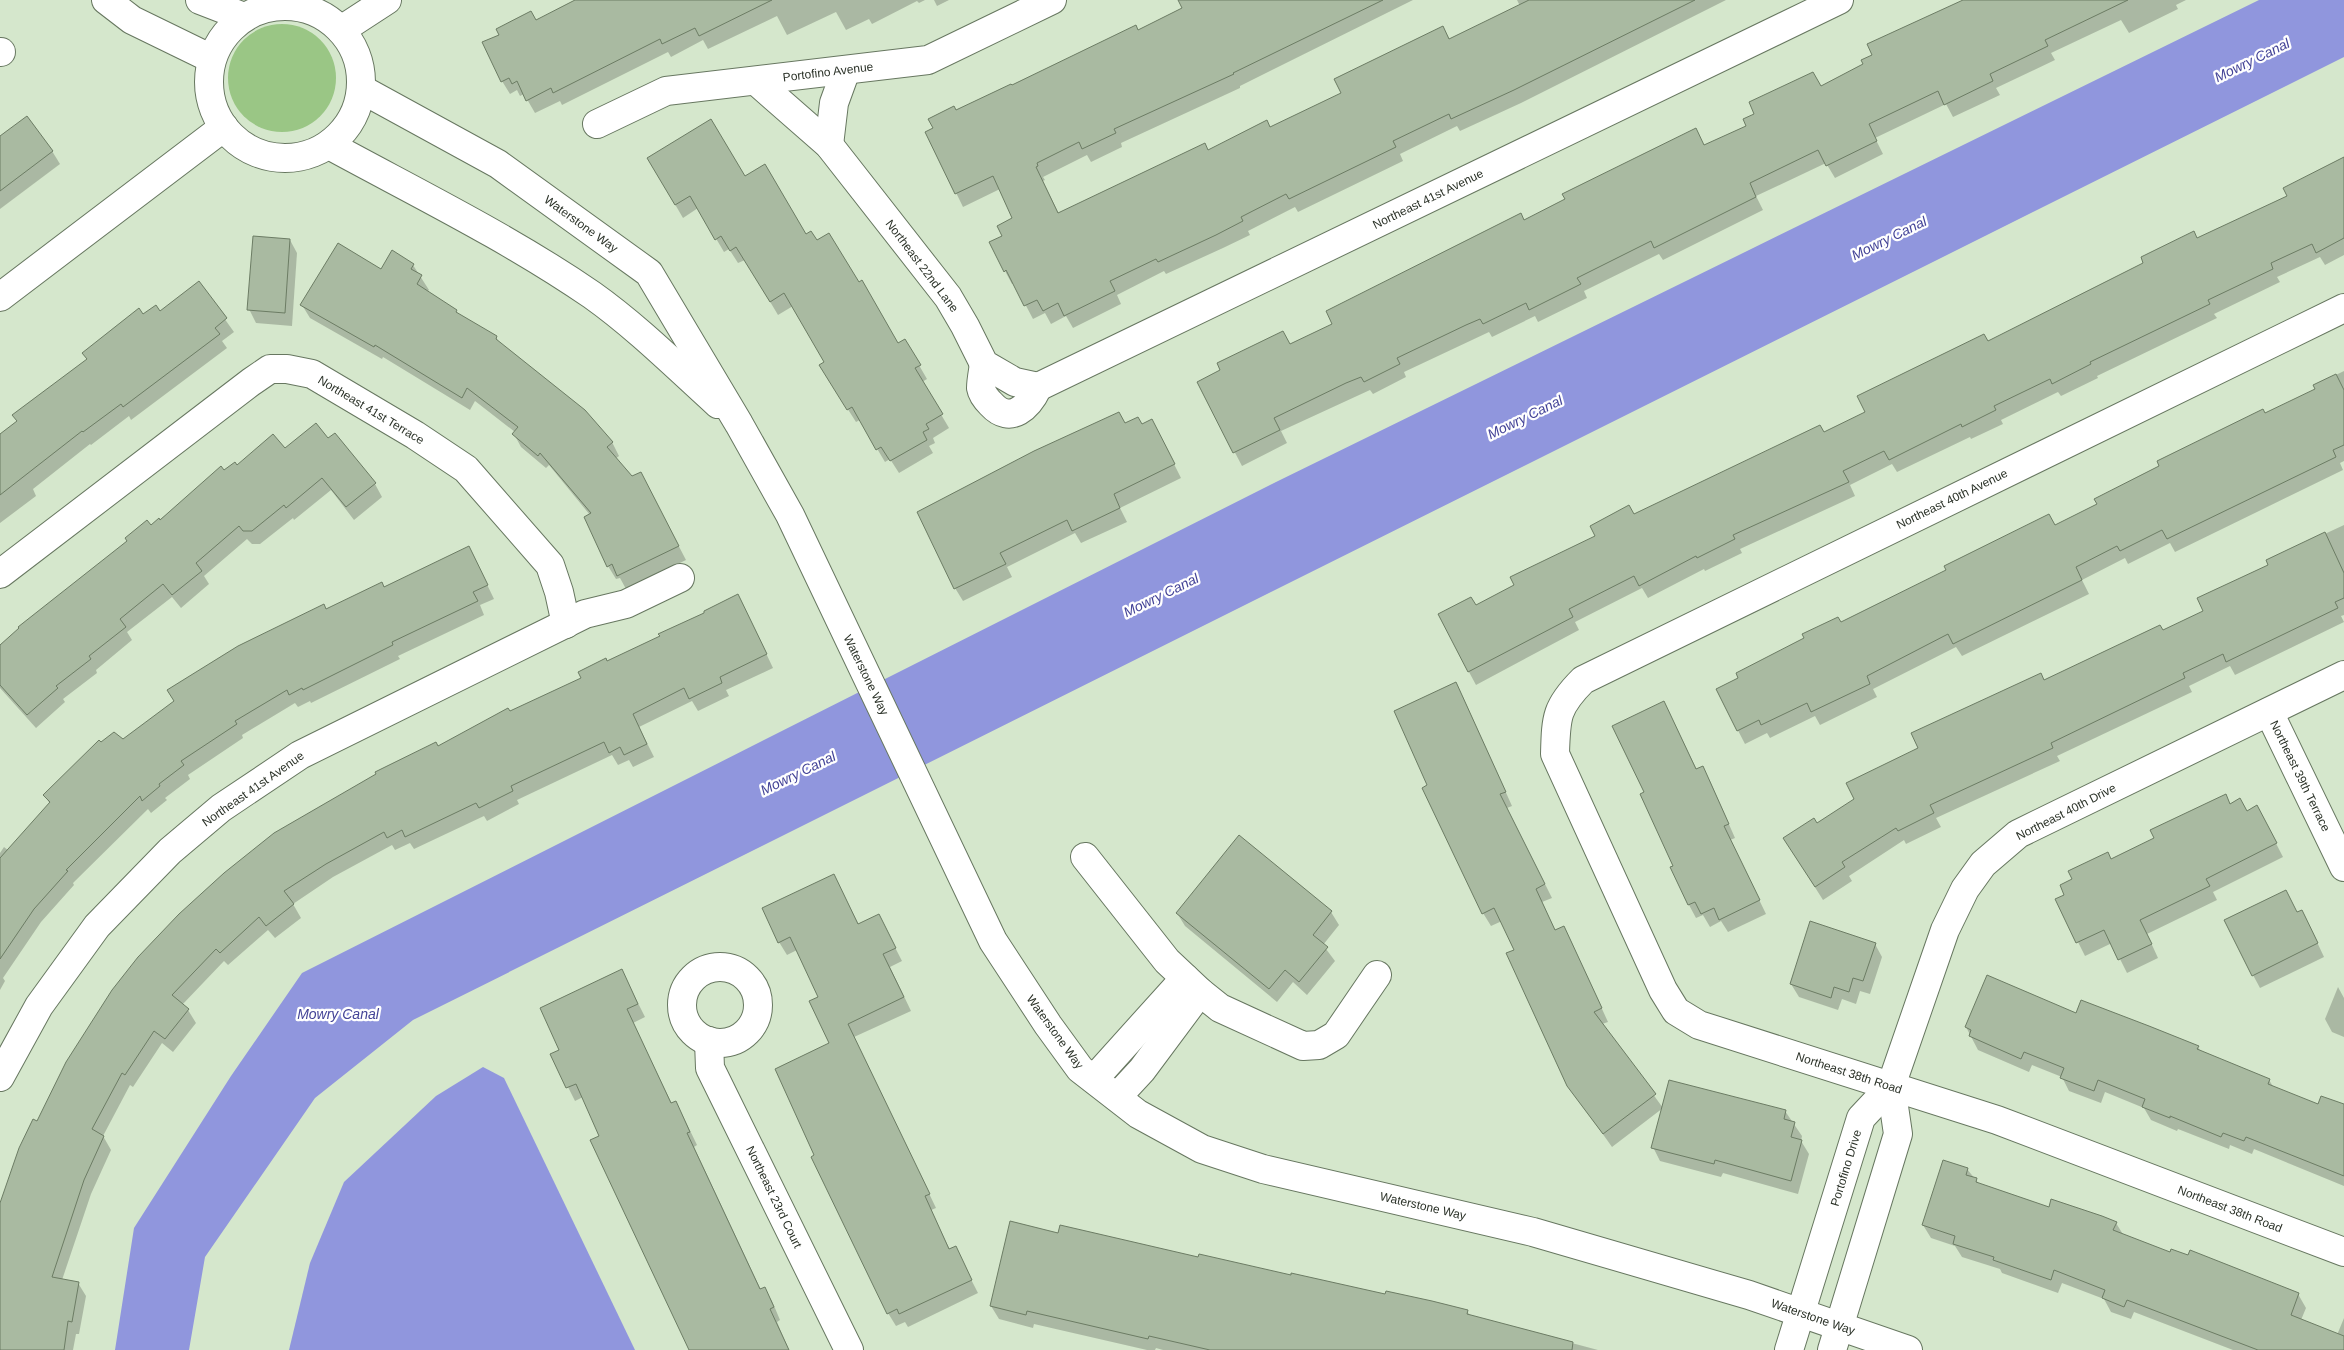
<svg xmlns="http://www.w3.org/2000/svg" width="2344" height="1350" font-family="Arial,sans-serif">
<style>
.green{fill:#9ac685}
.water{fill:#9096dd}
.shadow{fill:#0003}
.building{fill:#a9baa1;stroke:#6c7c64}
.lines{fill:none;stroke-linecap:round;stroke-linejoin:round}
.minor-casing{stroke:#677760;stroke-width:30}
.minor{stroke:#fff;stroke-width:28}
.labels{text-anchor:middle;stroke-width:4.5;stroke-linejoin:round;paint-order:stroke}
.street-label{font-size:12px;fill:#2b3228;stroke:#fff}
.water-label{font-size:14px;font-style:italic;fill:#434397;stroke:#fff}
</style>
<rect width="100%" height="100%" fill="#d5e7cc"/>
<circle class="green" cx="282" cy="78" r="54"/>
<g class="water">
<path d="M2259,0H2344V57L413,1020L315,1098L205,1257L189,1350H115L134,1228L231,1076L302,973L1276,482Z"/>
<path d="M483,1067L504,1078L635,1350H289L310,1263L344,1182L436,1096Z"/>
</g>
<g class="shadow">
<path d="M577,0H925L919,3L917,1L872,24L869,19L846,30L836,12L787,35L777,16L708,49L703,40L671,57L668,52L562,105L560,101L535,113L524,94L520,96L517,90L510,94L502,81L536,22Z"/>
<path d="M934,0H949L937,6Z"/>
<path d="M1188,0H1413L1240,86V88L1121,143L1122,147L1091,162L1087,155L1043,177L1045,180L1043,181L1059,214L1208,152L1270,129L1343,94L1443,27L1450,40L1520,6L1517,0H1726L1521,103L1460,131L1457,126L1400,154L1403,161L1298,212L1295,207L1248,231L1250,235L1223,248L1166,274L1164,271L1117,295L1121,304L1073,328L1066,316L1051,324L1045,313L1033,319L1014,283L1012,284L1005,271L1003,237L1014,219L1000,189L963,207L927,133L956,112L1138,31L1184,9Z"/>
<path d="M1966,0H2186L2176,5L2178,9L2129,33L2121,20L2051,53L2055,60L1996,88L2000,95L1953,117L1946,104L1875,138L1883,154L1835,178L1826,163L1756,196L1763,210L1663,260L1659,254L1584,291L1587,298L1538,322L1535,316L1492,337L1489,332L1404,372L1406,377L1373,394L1370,390L1281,431L1287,443L1242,466L1198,382L1290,345L1334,325L1524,221L1705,146L1748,126L1865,65Z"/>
<path d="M0,137L52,151L60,164L0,209Z"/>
<path d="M648,158L745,178L806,236L898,345L905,341L927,379L922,382L949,428L933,438L935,443L929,446L933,453L899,473L890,459L885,462L860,420L856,422L828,378L825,362L793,306L778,315L745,260L738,263L729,249L724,252L698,208L683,218Z"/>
<path d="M2344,170V255L2325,265L2320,257L2277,277L2280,282L2214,314L2217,318L2097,376L2098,378L2061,396L2058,392L2001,420L2003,424L1971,439L1970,437L1897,472L1892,464L1850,485L1855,496L1740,549L1742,553L1705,571L1704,569L1648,598L1642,588L1575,622L1579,630L1476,685L1469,672L1475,606L1516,585L1634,516L1824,433L1867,412L1988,342L2197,239Z"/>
<path d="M290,240L297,253L292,326L256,323L249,309Z"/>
<path d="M413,265L429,290L427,292L456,311L459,315L496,337L500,344L612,442L619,456L615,459L631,478L648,487L686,560L626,589L620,578L616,579L608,566L590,515L549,465L546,468L521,447L514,434L515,432L475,401L470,410L383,357L382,359L310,318L302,305L381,270Z"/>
<path d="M199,283L234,332L222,341L227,348L131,420L129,416L91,445L90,444L33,489L36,496L0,523V436L18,422L14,415L88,360L83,353L143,316L160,313Z"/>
<path d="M2344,371V461L2340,463L2343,470L2175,552L2170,543L2128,564L2125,558L2082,580L2089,594L1962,656L1956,647L1873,689L1877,697L1820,725L1815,716L1770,738L1767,733L1745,744L1717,690L1841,624L2055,526L2098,504L2264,414L2317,390L2315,385Z"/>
<path d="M1152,420L1181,478L1120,508L1127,522L1081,543L1075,533L1007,567L1012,577L963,601L955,588L1142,425Z"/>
<path d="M328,440L375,484L382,497L354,520L331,490L294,520L293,518L260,544H252L247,539L204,576L209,584L181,608L172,597L127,632L132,640L96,670L97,673L63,699L65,702L36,728L0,688V646L151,526L224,472L285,450Z"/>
<path d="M2344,525V615L2341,616L2344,622L2235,675L2230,666L2189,686L2192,692L2057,756L2060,761L1936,818L1941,827L1906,844L1904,840L1849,876L1852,881L1823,900L1792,851L1817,824L1855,799L1919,748L2044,681L2162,632L2205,611L2270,566L2267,561Z"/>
<path d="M469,547L494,599L480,605L484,615L398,656L400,659L311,703L310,701L298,707L295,703L242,735L243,738L188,775L190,779L165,798L167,800L151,813L148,809L73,883L74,885L41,922L3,978L5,981L0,990V853L4,847L9,851L50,804L44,795L101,744L123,741L326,610L384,588Z"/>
<path d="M745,609L773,668L726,690L729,696L698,711L692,701L639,727L654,757L633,767L629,760L618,765L612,755L517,800L519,804L487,821L484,816L414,849L410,843L395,850L392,845L333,877L293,904L301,918L275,938L268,930L228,965L224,961L182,1005L188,1010L196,1023L173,1052L162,1043L133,1087L130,1085L103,1136L111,1150L91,1194L62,1280L78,1283L86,1296L79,1334H76L73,1350H0V1213L37,1122L275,834L378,775L583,678L607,662Z"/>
<path d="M1463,697L1512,806L1507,808L1552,898L1542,902L1556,932L1564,928L1571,941L1608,1022L1602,1024L1663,1108L1612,1147L1568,1085L1515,950L1502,921L1491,926L1483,913L1429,786Z"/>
<path d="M1664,702L1697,770L1702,768L1710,781L1735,838L1730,840L1766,914L1728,932L1721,921L1710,927L1703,915L1696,918L1689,905L1645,793Z"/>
<path d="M2231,805L2264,820L2283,857L2213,892L2217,900L2147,934L2158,958L2127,973L2112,943L2085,956L2057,900L2111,860Z"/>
<path d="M1239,837L1331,912L1339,925L1323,945L1335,961L1307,995L1293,982L1277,1002L1185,926L1177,913Z"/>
<path d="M834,876L859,925L879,916L902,961L890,967L911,1011L854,1037L936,1208L931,1210L950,1250L955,1248L978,1293L908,1327L905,1322L896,1326L888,1313L813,1157L815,1156L831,1044L819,997L797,950L787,955L779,942Z"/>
<path d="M2297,913L2309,925L2324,957L2260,988L2253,975Z"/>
<path d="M1875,944L1882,957L1870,994L1860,991L1856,1004L1842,999L1838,1010L1799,997L1791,984Z"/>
<path d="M622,971L645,1017L633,1023L672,1104L675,1102L683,1116L697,1145L694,1147L761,1290L764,1288L772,1301L780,1320L777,1322L789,1350H691L583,1097L575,1101L552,1055L561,1051Z"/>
<path d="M2338,987L2344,998V1037L2332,1032L2325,1019Z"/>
<path d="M2077,1015L2198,1047L2201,1052L2269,1080L2274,1088L2319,1106L2344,1107V1186L2254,1149L2252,1154L2230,1145L2229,1149L2178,1129L2177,1131L2151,1120L2144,1108L2105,1092L2101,1103L2069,1091L2062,1077L2032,1065L2029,1072L1978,1050L1966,1027Z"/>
<path d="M1785,1111L1802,1136L1801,1141L1809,1154L1798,1194L1723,1173L1721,1177L1660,1161L1653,1147Z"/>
<path d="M1967,1169L1980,1185L2049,1209L2116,1223L2124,1236L2170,1253L2298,1294L2306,1308L2301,1320L2337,1335L2344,1318V1350H2233L2134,1312L2131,1319L2111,1312L2104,1299L2062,1283L2058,1293L2002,1273L2000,1269L1962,1257L1955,1246L1931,1238L1923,1225Z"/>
<path d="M1011,1222L1059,1234L1199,1258L1467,1311L1470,1316L1598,1350H1163L1156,1348L1155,1350H1147L1034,1324L1033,1328L999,1319L991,1306Z"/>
</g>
<g class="building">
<path d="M575,0H772L699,36L695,28L662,44L660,39L553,93L551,88L526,101L517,81L512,84L509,78L501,82L482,42L499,35L496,29L531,11L536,20Z"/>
<path d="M1178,0H1383L1233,73L1234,74L1114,129L1116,133L1082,149L1079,142L1037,163L1038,166L1036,167L1058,213L1205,143L1208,150L1267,120L1270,127L1341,93L1334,79L1443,26L1449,39L1529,0H1695L1514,90L1451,119L1449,114L1393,141L1396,147L1289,199L1286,194L1241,217L1243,221L1216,235L1158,262L1156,259L1110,281L1115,291L1064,316L1058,303L1043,311L1037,300L1024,306L1006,270L1004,272L989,242L1002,236L997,226L1012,218L993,176L955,194L925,132L933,128L928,119L954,106L956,110L1011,84L1012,85L1136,25L1138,30L1182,8Z"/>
<path d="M1963,0H2128L2045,40L2048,46L1990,74L1993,81L1944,105L1938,91L1869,124L1877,141L1826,166L1818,150L1750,183L1756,197L1654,248L1651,241L1577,278L1581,284L1529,310L1526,303L1483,324L1480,319L1466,325L1397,358L1400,364L1364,382L1361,377L1346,383L1274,418L1280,430L1233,453L1197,382L1220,370L1217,363L1283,331L1290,344L1332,324L1326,311L1521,213L1524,220L1565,199L1562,194L1696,128L1704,145L1746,126L1743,119L1754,114L1749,102L1813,72L1821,86L1863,64L1861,60L1872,55L1867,44Z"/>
<path d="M27,116L53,151L0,191V136Z"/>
<path d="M711,119L745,176L765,164L806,234L811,231L817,240L829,233L859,282L862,280L898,343L905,339L921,365L915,368L943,414L926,424L929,429L923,432L927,440L890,461L881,447L876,450L852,407L847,410L819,365L824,362L784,293L770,302L736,247L730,251L721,236L715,240L690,196L675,205L647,158Z"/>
<path d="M2344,157V238L2316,253L2312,244L2271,263L2273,269L2208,300L2210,304L2090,362L2091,364L2052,384L2050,379L1994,406L1996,410L1962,427L1961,424L1889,460L1884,451L1843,471L1849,482L1733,535L1735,539L1697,558L1696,556L1639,586L1634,576L1569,609L1573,617L1468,672L1438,614L1471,597L1476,605L1514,585L1510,577L1595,536L1590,526L1629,505L1634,514L1820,425L1824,432L1865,412L1857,396L1984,334L1988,341L2143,263L2141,257L2194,231L2197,238L2287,196L2283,188Z"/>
<path d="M253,236L290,239L285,313L247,310Z"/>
<path d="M338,243L381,269L392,250L414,264L411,269L422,275L417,284L457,310L456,312L497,336L496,339L585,410L613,442L607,447L632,476L641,472L679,546L617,576L612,564L607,567L584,517L591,513L540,453L538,456L512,434L518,427L467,388L462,398L375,345L374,347L300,305Z"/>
<path d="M199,281L227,318L215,328L220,334L123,407L121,404L83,432L82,431L0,495V434L17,421L12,415L87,359L82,353L139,308L143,314L156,305L160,311Z"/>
<path d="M2336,374L2344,390V445L2333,450L2336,457L2167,539L2162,530L2120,551L2117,546L2076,567L2082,580L1953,644L1948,634L1867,676L1870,684L1811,712L1807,703L1761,725L1759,720L1737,731L1716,689L1738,678L1736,673L1804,638L1802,634L1838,617L1841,622L1946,570L1944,566L2049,514L2055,525L2097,504L2094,499L2159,466L2157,461L2263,409L2265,413L2315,389L2313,385Z"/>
<path d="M1119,412L1125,423L1138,417L1142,424L1152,419L1175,464L1114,494L1120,508L1072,531L1067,520L1000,553L1006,564L954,589L917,512L1034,451Z"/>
<path d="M316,423L328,438L335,433L376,483L346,507L322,478L286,508L284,505L252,531H243L239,526L196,563L202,571L172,595L163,584L120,619L126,627L89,656L91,659L56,686L58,688L27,715L0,685V645L19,628L18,627L127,541L125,538L147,520L151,525L159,518L160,520L221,466L224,470L235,462L237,465L273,434L285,448Z"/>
<path d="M2325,532L2344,573V598L2335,602L2338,608L2226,662L2223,654L2183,673L2185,678L2051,743L2053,748L1930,805L1934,813L1898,831L1896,828L1842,862L1845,867L1815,887L1783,838L1814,818L1817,823L1854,799L1846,783L1918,748L1911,733L2041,673L2044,680L2160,625L2163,630L2203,611L2197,598L2268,565L2266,560Z"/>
<path d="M469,546L488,585L473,592L478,601L392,642L393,645L303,690L302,688L289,695L287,690L235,721L237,724L181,761L184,765L159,784L160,786L142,801L140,796L66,870L68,871L34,909L0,959V858L50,802L43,795L99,740L101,742L114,732L123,739L174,701L167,690L238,646L324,604L326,609L382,582L384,587Z"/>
<path d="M738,594L767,654L720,677L722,683L689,699L684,688L633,714L647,744L624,755L620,747L609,753L604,742L511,786L513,791L479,808L476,803L405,837L402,830L387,838L384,832L326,864L284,891L294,904L266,926L259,917L220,953L216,949L172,995L189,1009L165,1039L154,1031L125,1075L122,1073L92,1129L104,1136L84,1180L52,1277L79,1282L72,1322L68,1321L64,1350H0V1203L19,1148L33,1119L37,1121L66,1062L112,990L138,957L179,914L224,873L274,833L376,774L375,772L436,742L438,746L508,708L510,711L581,678L578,672L606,658L607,661L660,636L658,634L704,613V611Z"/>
<path d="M1456,682L1506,792L1500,794L1545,884L1536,889L1555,930L1564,926L1602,1008L1594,1012L1656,1094L1603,1134L1567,1086L1506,953L1514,950L1494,908L1482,914L1422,788L1427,785L1394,711Z"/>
<path d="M1664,701L1696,769L1703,766L1729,824L1724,826L1760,900L1719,920L1714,908L1701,914L1695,902L1688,905L1670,867L1673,866L1640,794L1644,792L1612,726Z"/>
<path d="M2226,794L2230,804L2240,798L2247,811L2257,805L2277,843L2206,879L2210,886L2140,920L2152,944L2118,960L2104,930L2076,943L2055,899L2064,895L2060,885L2072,879L2068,871L2108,852L2111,859L2154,838L2150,830Z"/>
<path d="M1239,835L1332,911L1313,935L1328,947L1299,982L1285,970L1269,989L1176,913Z"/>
<path d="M834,874L858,924L879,914L896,948L883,954L904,997L848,1024L930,1194L925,1196L949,1249L956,1246L972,1280L899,1314L897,1309L887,1314L811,1157L814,1155L775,1069L829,1043L809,1001L818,997L790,937L778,943L762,908Z"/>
<path d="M2286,890L2297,912L2302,910L2318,943L2252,976L2224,920Z"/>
<path d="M1810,921L1876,943L1863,981L1853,978L1849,992L1834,987L1831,998L1790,984Z"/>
<path d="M622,969L638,1004L627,1009L671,1103L676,1101L690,1132L687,1133L760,1289L765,1287L774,1307L770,1309L789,1350H689L590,1140L599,1136L576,1084L566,1088L550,1054L559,1050L540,1008Z"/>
<path d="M1987,975L2076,1013L2081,1000L2149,1026L2199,1046L2197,1049L2270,1079L2268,1084L2318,1104L2321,1096L2344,1104V1176L2246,1137L2244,1141L2223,1133L2221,1137L2170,1116V1118L2142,1107L2145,1099L2098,1080L2094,1091L2060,1078L2064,1068L2024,1052L2021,1059L1969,1036L1971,1030L1965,1027Z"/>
<path d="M1669,1080L1786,1110L1784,1119L1795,1122L1791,1137L1802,1140L1791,1181L1715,1160L1714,1164L1651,1148Z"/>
<path d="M1943,1160L1968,1168L1966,1175L1977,1178L1976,1182L2049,1207L2051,1199L2102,1216L2117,1222L2113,1230L2170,1252L2171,1249L2188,1255L2190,1250L2299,1293L2291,1315L2344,1336V1350H2258L2127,1300L2124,1307L2102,1298L2105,1290L2054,1270L2051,1280L1993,1260L1994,1257L1953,1244L1955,1236L1922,1225Z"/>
<path d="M1010,1221L1058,1233L1060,1225L1198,1257L1199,1254L1291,1275V1273L1385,1294L1386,1291L1432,1301L1468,1310L1467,1314L1573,1342L1572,1350H1210L1149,1336L1148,1339L1027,1311L1026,1315L990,1306Z"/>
</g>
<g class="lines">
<defs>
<g id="minor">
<path d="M106,0L132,20L212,59"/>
<path d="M200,0L244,17"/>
<circle cx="285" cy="82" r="76"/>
<path d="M341,30L387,0"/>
<path d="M0,52H1"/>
<path d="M756,81L829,145L948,297L965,326L984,364L1015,382L1038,387L1839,0"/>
<path d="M361,89L498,164L649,273L739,424L790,515L993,941L1048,1025L1080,1069L1138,1114L1202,1149L1263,1169L1533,1232L1749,1295L1908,1350"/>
<path d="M597,124L666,91L928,60L1052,0"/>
<path d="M329,145C417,193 509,238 592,295C637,327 677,367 718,404"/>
<path d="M829,145L834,103L846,70"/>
<path d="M0,297L224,127"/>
<path d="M2344,308L1583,680C1556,707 1556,717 1555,754L1663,990L1676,1011L1699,1025L1997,1120L2344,1252"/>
<path d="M984,364C983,371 981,381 981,388C982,394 987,400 991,404C1011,426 1029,406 1038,387"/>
<path d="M0,574L251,382L270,369H287L312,374L415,435L466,469L550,565L559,592L566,624"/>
<path d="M2269,712L2344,867"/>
<path d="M1085,857L1167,961L1200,992L1220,1008L1303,1046L1319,1045L1336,1035L1377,975"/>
<circle cx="720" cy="1005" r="38"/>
<path d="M709,1041L710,1068L849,1350"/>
<path d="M0,1077L39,1006L97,926L170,851L221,808L300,755L585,614L626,604L680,578"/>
<path d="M1094,1079L1185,978"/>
<path d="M1117,1097L1142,1070L1200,992"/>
<path d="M1789,1350L1861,1118L1891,1086L1945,930L1965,889L1983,864L2018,834L2344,675"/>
<path d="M1832,1350L1898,1134L1891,1086"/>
</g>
</defs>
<use href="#minor" class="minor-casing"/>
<use href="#minor" class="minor"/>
</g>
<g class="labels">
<g class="street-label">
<text transform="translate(828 72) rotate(-7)" y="4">Portofino Avenue</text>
<text transform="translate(1428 199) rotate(-26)" y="4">Northeast 41st Avenue</text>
<text transform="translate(581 224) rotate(36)" y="4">Waterstone Way</text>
<text transform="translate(922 266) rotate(53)" y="4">Northeast 22nd Lane</text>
<text transform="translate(371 410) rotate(31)" y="4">Northeast 41st Terrace</text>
<text transform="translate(1952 499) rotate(-26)" y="4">Northeast 40th Avenue</text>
<text transform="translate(866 675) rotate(64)" y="4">Waterstone Way</text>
<text transform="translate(2300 776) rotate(64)" y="4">Northeast 39th Terrace</text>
<text transform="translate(253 789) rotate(-35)" y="4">Northeast 41st Avenue</text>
<text transform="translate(2066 812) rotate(-27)" y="4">Northeast 40th Drive</text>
<text transform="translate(1055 1032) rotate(54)" y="4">Waterstone Way</text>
<text transform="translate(1849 1073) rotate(18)" y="4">Northeast 38th Road</text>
<text transform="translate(1846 1168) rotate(-73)" y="4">Portofino Drive</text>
<text transform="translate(774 1197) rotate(64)" y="4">Northeast 23rd Court</text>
<text transform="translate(1423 1206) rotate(13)" y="4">Waterstone Way</text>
<text transform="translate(2230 1209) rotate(21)" y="4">Northeast 38th Road</text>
<text transform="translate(1813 1317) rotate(19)" y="4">Waterstone Way</text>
</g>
<g class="water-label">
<text transform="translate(2252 60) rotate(-26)" y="5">Mowry Canal</text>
<text transform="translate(1889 238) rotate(-26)" y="5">Mowry Canal</text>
<text transform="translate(1525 417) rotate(-26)" y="5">Mowry Canal</text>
<text transform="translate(1161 595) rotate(-26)" y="5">Mowry Canal</text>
<text transform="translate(798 773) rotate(-26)" y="5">Mowry Canal</text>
<text x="338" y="1019">Mowry Canal</text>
</g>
</g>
</svg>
